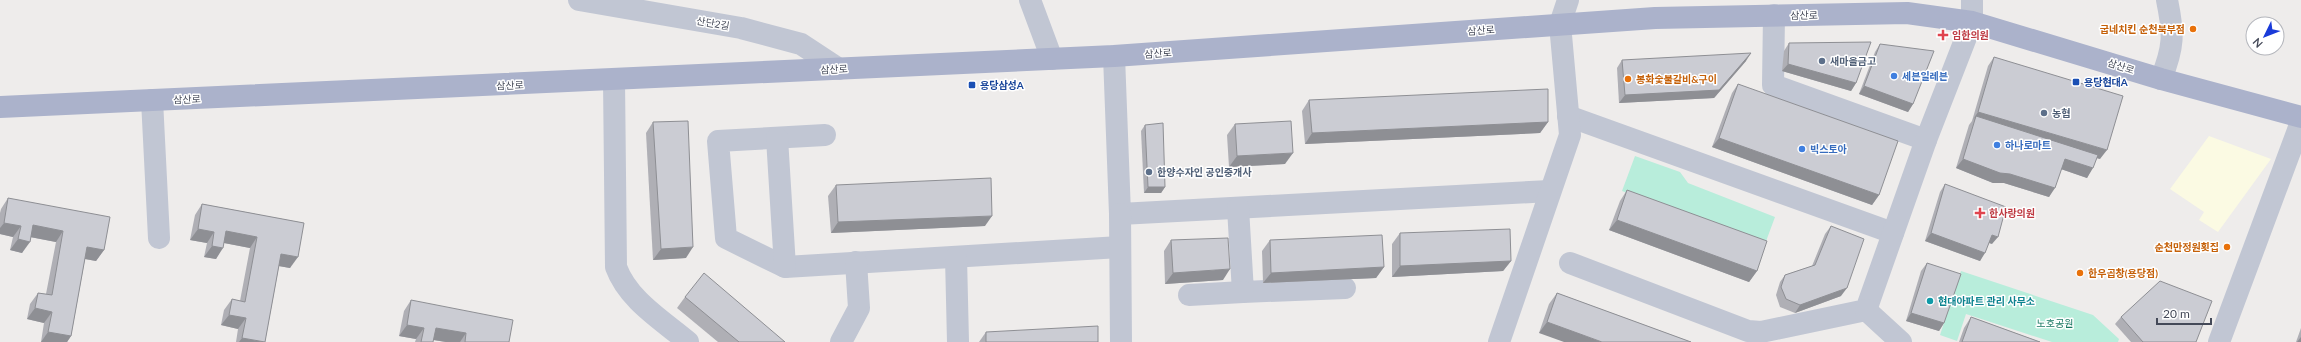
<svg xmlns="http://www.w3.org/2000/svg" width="2301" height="342" font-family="Lato,'Noto Sans KR',sans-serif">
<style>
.commercial{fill:#fbfae3}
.green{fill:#b8eddb}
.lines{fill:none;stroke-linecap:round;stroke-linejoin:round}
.minor{stroke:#c1c6d3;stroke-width:22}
.major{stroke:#abb2cb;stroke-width:22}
.wall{fill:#afafb5}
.shaded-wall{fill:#8e8f94}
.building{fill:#cbccd3;stroke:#8e8f94}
.food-dot{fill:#e8710a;stroke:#fff;stroke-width:1.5}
.health-dot{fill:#e0444e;stroke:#fff;stroke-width:1.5}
.service-dot{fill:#5c6f8a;stroke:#fff;stroke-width:1.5}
.shop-dot{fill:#3f7fe0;stroke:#fff;stroke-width:1.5}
.transit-dot{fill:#1a4fb4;stroke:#fff;stroke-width:1.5}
.culture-dot{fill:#0f9aa8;stroke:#fff;stroke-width:1.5}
.labels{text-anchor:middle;stroke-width:3;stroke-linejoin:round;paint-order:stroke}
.street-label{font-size:10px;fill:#444958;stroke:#fff}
.food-label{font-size:10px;font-weight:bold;fill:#c56008;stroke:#fff;text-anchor:end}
.health-label{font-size:10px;font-weight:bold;fill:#be3a42;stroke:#fff;text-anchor:start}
.service-label{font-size:10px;font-weight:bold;fill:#4e5e75;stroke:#fff;text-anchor:start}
.shop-label{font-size:10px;font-weight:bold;fill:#366cbe;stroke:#fff;text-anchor:start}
.transit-label{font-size:10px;font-weight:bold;fill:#164399;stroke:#fff;text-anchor:start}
.culture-label{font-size:10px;font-weight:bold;fill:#0d838f;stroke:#fff;text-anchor:start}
.park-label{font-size:10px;fill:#177761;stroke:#fff}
</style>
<rect width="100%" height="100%" fill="#eeeceb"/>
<path class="commercial" d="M2209,136L2271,159L2218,232L2199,220L2204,212L2170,189Z"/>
<g class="green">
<path d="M1635,156L1680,172L1688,183L1775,217L1765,244L1622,191Z"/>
<path d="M1961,271L2093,315L2119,339L2118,342H2052L1966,314L1957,341L1940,335Z"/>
</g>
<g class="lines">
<g class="minor">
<path d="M579,0L741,28L801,44L839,69"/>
<path d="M1030,0L1052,59"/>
<path d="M1774,15L1773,85L1926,140"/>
<path d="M1114,56L1120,214L1550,191"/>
<path d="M2161,79C2174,47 2174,34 2167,0"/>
<path d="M614,80L616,267C628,300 662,320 688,342"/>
<path d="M152,100L159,238"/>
<path d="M1568,116L1893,233"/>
<path d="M825,135L718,141L726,238L785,267L1120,247"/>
<path d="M777,138L785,267"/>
<path d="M1238,208L1243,292L1345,288"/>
<path d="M1120,214L1121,342"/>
<path d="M956,257L958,342"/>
<path d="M1570,263L1748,331L1761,332L1866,310L1926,140L1972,22V0"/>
<path d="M1189,295L1243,292"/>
<path d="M1866,310L1901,342"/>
<path d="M841,342L859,308L856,262"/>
<path d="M1499,342L1570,135L1560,24L1568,0"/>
<path d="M2219,342L2301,122"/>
</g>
<path class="major" d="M0,107L1114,56L1655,18L1907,13L1972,22L2161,79L2301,117"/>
</g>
<g class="wall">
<path d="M1789,43L1856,83L1851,91L1782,71L1784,51Z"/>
<path d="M1880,44L1913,104L1908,112L1859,94L1875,52Z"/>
<path d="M1994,57L2100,159L2097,158L2087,178L2061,169L2049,197L2004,183H1993L1956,168L1969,125L1972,121L1988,66Z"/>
<path d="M1622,60L1746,61L1714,98L1619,103L1617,68Z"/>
<path d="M1738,84L1879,195L1872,205L1712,147L1732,93Z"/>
<path d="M1309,100L1548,122L1540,133L1305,144L1302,111Z"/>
<path d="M653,122L686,258L653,260L646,133Z"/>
<path d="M1235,124L1285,164L1229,167L1227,135Z"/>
<path d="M1145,125L1165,187L1161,193H1144L1141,131Z"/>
<path d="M1945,184L1992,244L1989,243L1980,261L1925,241L1940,192Z"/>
<path d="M836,185L985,226L831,233L828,196Z"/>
<path d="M1627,190L1757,271L1749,282L1609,230L1620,201Z"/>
<path d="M8,198L104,250L96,261L85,259L71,336L67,342H41L44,323L27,319L30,304L38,293L46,294L56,242L30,237L22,253L10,250L13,237L0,234V213L1,209Z"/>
<path d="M202,204L304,223L290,268L279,266L265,342H236L238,329L221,325L224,310L232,299L240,301L250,248L224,243L216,259L204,257L207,243L190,240L195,215Z"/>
<path d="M1831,226L1841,296L1795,313L1780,307L1776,295L1780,282L1785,275L1812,266L1825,234Z"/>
<path d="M1400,233L1511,261L1503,271L1392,277V244Z"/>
<path d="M1171,240L1223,280L1165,284L1164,251Z"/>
<path d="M1270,240L1384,267L1376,278L1263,283L1262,251Z"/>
<path d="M1927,263L1944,323L1939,331L1906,321L1921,271Z"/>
<path d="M1557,293L1691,342L1539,333L1549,304Z"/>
<path d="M685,297L785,342H718L677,308Z"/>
<path d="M411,300L509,342H446L433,340V342H415L416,339L399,336L404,311Z"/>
<path d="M1971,317L2040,342H1959L1964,328Z"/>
<path d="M2121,317L2196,342H2131L2115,324Z"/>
<path d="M2301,328V342H2296Z"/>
<path d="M986,332L1098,342H979Z"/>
</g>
<g class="shaded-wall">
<path d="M1751,53L1746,61L1714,98L1619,103L1625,95Z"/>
<path d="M1788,64L1856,83L1851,91L1782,71Z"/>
<path d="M1864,86L1913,104L1908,112L1859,94Z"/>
<path d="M1978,112L2107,150L2100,159L1974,121L1976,116L1972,121Z"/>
<path d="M1548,122L1540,133L1305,144L1312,133Z"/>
<path d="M1719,138L1879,195L1872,205L1712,147Z"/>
<path d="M1293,153L1285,164L1229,167L1237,156Z"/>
<path d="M1963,159L2010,174L2055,188L2049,197L2004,183H1993L1956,168Z"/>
<path d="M2065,159L2093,168L2087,178L2058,168Z"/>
<path d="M1148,187H1165L1161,193H1144Z"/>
<path d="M992,216L985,226L831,233L838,222Z"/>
<path d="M1617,220L1757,271L1749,282L1609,230Z"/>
<path d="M4,223L21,226L13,237L0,234V228Z"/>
<path d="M33,225L63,231L56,242L25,236Z"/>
<path d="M198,229L214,232L207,243L190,240Z"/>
<path d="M226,231L257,237L250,248L219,242Z"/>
<path d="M1931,233L1985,253L1980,261L1925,241Z"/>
<path d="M1992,235L1998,237L1992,244L1987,242Z"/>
<path d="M18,239L30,242L22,253L10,250Z"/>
<path d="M212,246L223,248L216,259L204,257Z"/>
<path d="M87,247L104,250L96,261L80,258Z"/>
<path d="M693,247L686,258L653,260L661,249Z"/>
<path d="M281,254L298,257L290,268L273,265Z"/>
<path d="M1511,261L1503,271L1392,277L1400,266Z"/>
<path d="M1384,267L1376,278L1263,283L1271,273Z"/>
<path d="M1230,269L1223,280L1165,284L1173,273Z"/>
<path d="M1847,288L1841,296L1795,313L1800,305Z"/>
<path d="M35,308L52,312L44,323L27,319Z"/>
<path d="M1911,313L1944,323L1939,331L1906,321Z"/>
<path d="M229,315L246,318L238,329L221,325Z"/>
<path d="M1547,322L1602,342H1564L1539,333Z"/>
<path d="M407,325L424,328L416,339L399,336Z"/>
<path d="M436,328L466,333L460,342H446L428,339Z"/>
<path d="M48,332L71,336L67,342H41Z"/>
<path d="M2301,337V342H2297Z"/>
<path d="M242,338L264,342H239Z"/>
</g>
<g class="building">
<path d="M1871,42L1856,83L1788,64L1789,43Z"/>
<path d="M1880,44L1934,51L1913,104L1864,86Z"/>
<path d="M1751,53L1719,90L1625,95L1622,60Z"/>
<path d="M1994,57L2123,96L2107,150L1978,112Z"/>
<path d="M1738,84L1898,141L1879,195L1719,138Z"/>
<path d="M1548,89V122L1312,133L1309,100Z"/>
<path d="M1976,116L2098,155L2093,168L2065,159L2055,188L2010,174L2000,173L1963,159Z"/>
<path d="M688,121L693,247L661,249L653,122Z"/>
<path d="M1291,121L1293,153L1237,156L1235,124Z"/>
<path d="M1163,123L1165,187H1148L1145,125Z"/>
<path d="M991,178L992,216L838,222L836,185Z"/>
<path d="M1945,184L2006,207L1998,237L1992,235L1985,253L1931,233Z"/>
<path d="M1627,190L1767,241L1757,271L1617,220Z"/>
<path d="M8,198L110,217L104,250L87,247L71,336L48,332L52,312L35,308L38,293L52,295L63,231L33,225L30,242L18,239L21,226L4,223Z"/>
<path d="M202,204L304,223L298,257L281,254L265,342L242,338L246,318L229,315L232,299L245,302L257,237L226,231L223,248L212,246L214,232L198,229Z"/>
<path d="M1831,226L1864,239L1847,288L1800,305L1786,299L1781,287L1785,275L1815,265Z"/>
<path d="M1510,229L1511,261L1400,266V233Z"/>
<path d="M1382,235L1384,267L1271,273L1270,240Z"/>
<path d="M1228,238L1230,269L1173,273L1171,240Z"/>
<path d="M1927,263L1961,274L1944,323L1911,313Z"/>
<path d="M704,273L785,342H739L685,297Z"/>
<path d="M2160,281L2212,301L2196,342H2143L2121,317Z"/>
<path d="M1557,293L1691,342H1602L1547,322Z"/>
<path d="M411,300L513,320L509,342H465L466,333L436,328L433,342H421L424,328L407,325Z"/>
<path d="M1971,317L2040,342H1962Z"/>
<path d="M1098,326V342H986V332Z"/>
</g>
<g class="food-dot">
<circle cx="2193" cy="29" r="4"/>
<circle cx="1628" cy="79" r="4"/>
<circle cx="2227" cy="247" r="4"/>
<circle cx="2080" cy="273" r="4"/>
</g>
<g class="health-dot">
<path d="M1941 29h4v4h4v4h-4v4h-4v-4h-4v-4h4z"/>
<path d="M1978 207h4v4h4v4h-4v4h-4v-4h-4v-4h4z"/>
</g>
<g class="service-dot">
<circle cx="1822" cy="61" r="4"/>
<circle cx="2044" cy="113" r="4"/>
<circle cx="1149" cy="172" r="4"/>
</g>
<g class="shop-dot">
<circle cx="1894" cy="76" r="4"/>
<circle cx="1997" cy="145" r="4"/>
<circle cx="1802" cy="149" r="4"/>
</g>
<g class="transit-dot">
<rect x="2072" y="78" width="8" height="8" rx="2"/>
<rect x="968" y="81" width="8" height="8" rx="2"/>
</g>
<circle class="culture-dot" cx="1930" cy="301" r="4"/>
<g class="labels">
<g class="street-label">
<text transform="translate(1804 15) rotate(-1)" y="4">삼산로</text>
<text transform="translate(713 23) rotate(10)" y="4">산단2길</text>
<text transform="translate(1481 30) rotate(-4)" y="4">삼산로</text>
<text transform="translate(1158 53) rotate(-4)" y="4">삼산로</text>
<text transform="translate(2121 66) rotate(18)" y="4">삼산로</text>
<text transform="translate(834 69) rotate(-3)" y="4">삼산로</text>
<text transform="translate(510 85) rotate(-2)" y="4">삼산로</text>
<text transform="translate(187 99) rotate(-2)" y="4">삼산로</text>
</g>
<g class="food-label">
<text x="2185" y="33">굽네치킨 순천북부점</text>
<text x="1636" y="83" text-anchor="start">봉화숯불갈비&amp;구이</text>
<text x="2219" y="251">순천만정원횟집</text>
<text x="2088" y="277" text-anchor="start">한우곱창(용당점)</text>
</g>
<g class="health-label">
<text x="1952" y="39">임한의원</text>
<text x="1989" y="217">한사랑의원</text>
</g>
<g class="service-label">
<text x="1830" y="65">새마을금고</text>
<text x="2052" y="117">농협</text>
<text x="1157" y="176">한양수자인 공인중개사</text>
</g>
<g class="shop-label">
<text x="1902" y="80">세븐일레븐</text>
<text x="2005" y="149">하나로마트</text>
<text x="1810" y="153">빅스토아</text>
</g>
<g class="transit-label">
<text x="2084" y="86">용당현대A</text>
<text x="980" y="89">용당삼성A</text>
</g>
<g class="culture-label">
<text x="1938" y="305">현대아파트 관리 사무소</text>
</g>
<g class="park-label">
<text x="2055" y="327">노호공원</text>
</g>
</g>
<g transform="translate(2265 36) rotate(227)"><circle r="19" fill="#ffffff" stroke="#b4b6bc"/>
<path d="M0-3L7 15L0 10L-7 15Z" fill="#1a3bd9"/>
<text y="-6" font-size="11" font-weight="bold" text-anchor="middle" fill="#444958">N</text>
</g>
<path d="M2157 318v6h54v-6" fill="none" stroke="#444958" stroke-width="2"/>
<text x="2163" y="318" font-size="12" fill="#444958" stroke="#ffffff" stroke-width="3" paint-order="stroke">20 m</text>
</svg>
